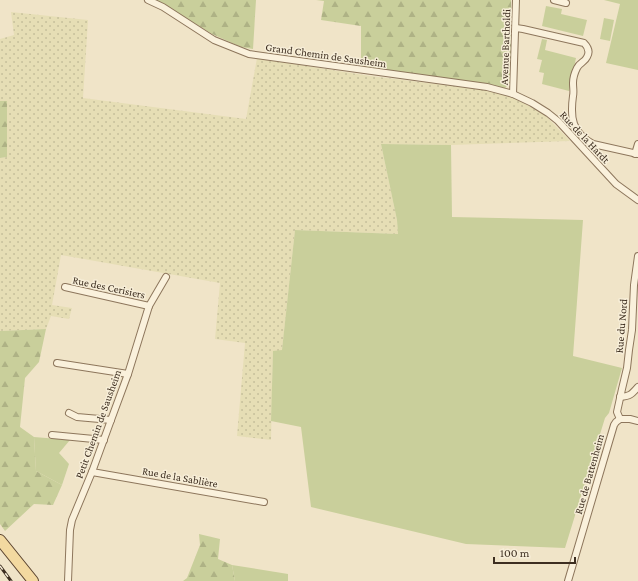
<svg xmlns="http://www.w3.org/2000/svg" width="638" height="581" font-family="'Crimson Pro',serif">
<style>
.farmland{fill:url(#farmland-dots)}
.grass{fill:#c9cf9b}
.forest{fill:url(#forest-firs)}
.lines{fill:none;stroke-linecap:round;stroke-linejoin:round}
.street-casing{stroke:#8d765c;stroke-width:8}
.primary-casing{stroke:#5b4430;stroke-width:12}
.street{stroke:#faf1dc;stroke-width:6}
.primary{stroke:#f3d9a0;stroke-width:10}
.rail-casing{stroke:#3d2e20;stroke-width:3}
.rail{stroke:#f7eed8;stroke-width:1.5;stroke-dasharray:4.5;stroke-linecap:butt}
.labels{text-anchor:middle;stroke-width:3;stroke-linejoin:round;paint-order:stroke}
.street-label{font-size:11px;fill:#3d2e20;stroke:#f7eed8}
</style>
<defs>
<pattern id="farmland-dots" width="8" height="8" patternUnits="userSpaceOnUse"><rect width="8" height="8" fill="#e6deb5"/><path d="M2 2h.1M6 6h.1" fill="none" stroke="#c6bf9b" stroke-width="1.8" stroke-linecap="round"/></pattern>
<pattern id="forest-firs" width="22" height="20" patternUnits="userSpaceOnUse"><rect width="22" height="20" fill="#c9cf9b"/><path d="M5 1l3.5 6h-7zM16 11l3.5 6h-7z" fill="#aeb285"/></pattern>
</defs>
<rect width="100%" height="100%" fill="#f0e4c8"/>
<path class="farmland" d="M11,12L88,20L83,98L246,119L257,58L370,76L486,90L511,96L545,115L570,141L451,145L381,144L397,220L398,234L295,230L282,351H273L271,440L237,436L245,343L215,339L220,283L61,255L52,305L72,308L69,319L51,316L46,329L0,331V158L7,157V101H0V39L14,35Z"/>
<g class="grass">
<path d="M604,0H638V70L606,63L620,4Z"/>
<path d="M546,6L562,9L561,14L587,20L583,36L542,26Z"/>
<path d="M604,18L614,20L610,41L600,39Z"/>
<path d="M542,39L547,40L545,50L576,58L569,91L542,84L544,73L539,72L542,60L537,59Z"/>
<path d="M381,144L451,145L452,217L583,220L573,356L622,368L609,413L605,418L565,548L466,544L311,507L301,427L271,421L273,351L282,350L295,230L398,234L397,220Z"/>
<path d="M34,437L70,440L59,453L69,464L62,485L36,471Z"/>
<path d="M232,565L288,574V581H235Z"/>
</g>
<g class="forest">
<path d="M157,0H256L253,49L241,47L212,34Z"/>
<path d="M316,0H511V83L505,88L361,66V26L321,20L324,1Z"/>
<path d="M0,101H7V157L0,158Z"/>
<path d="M46,329L39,362L25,378L20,427L34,437L36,471L62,485L53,505L34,504L5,531L0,524V331Z"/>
<path d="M199,534L220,539L218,559L232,565L235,581H183L187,578L200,545Z"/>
</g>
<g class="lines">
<defs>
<g id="street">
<path d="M148,0L163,7L214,40L249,54L487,87L513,94L532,103L548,113L558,121L616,184L638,200"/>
<path d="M554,0L566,3"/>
<path d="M516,28L523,29L584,43C588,47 590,52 587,57C585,62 579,63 577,68C575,72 573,79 573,83C573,88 574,92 573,96C570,118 572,132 593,144L638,154"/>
<path d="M513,94L516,0"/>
<path d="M635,154L638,144"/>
<path d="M65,287L149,306"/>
<path d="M57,363L128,374"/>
<path d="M620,397C630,396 631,395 638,387"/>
<path d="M69,413L77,417L111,420"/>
<path d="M620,419L617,412L622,389L627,368L629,350L632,330L634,285L638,256"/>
<path d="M620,419H630L638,421"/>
<path d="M52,435L104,440"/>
<path d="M92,472L264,502"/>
<path d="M68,581L70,530L72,520L92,472L111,420L128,374L149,306L166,277"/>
<path d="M568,581L614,425L616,422L620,419"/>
</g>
<path id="primary" d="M0,540L33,581"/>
</defs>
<use href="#street" class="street-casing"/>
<use href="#primary" class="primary-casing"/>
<use href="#street" class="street"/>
<use href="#primary" class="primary"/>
<defs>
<path id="rail" d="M0,566L11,581"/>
</defs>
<use href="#rail" class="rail-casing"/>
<use href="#rail" class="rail"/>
</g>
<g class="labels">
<g class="street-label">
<text transform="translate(505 47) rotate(-88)" y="4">Avenue Bartholdi</text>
<text transform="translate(326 55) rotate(8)" y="4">Grand Chemin de Sausheim</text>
<text transform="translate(585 137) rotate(47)" y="4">Rue de la Hardt</text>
<text transform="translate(109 287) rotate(12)" y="4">Rue des Cerisiers</text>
<text transform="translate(621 326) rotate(-85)" y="4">Rue du Nord</text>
<text transform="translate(98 424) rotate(-70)" y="4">Petit Chemin de Sausheim</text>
<text transform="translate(589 474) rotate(-74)" y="4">Rue de Battenheim</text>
<text transform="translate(180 477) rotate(10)" y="4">Rue de la Sablière</text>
</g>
</g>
<path d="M494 557v6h81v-6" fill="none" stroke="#3d2e20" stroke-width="2"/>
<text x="500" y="557" font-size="12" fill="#3d2e20" stroke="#f7eed8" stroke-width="3" paint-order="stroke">100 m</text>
</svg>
